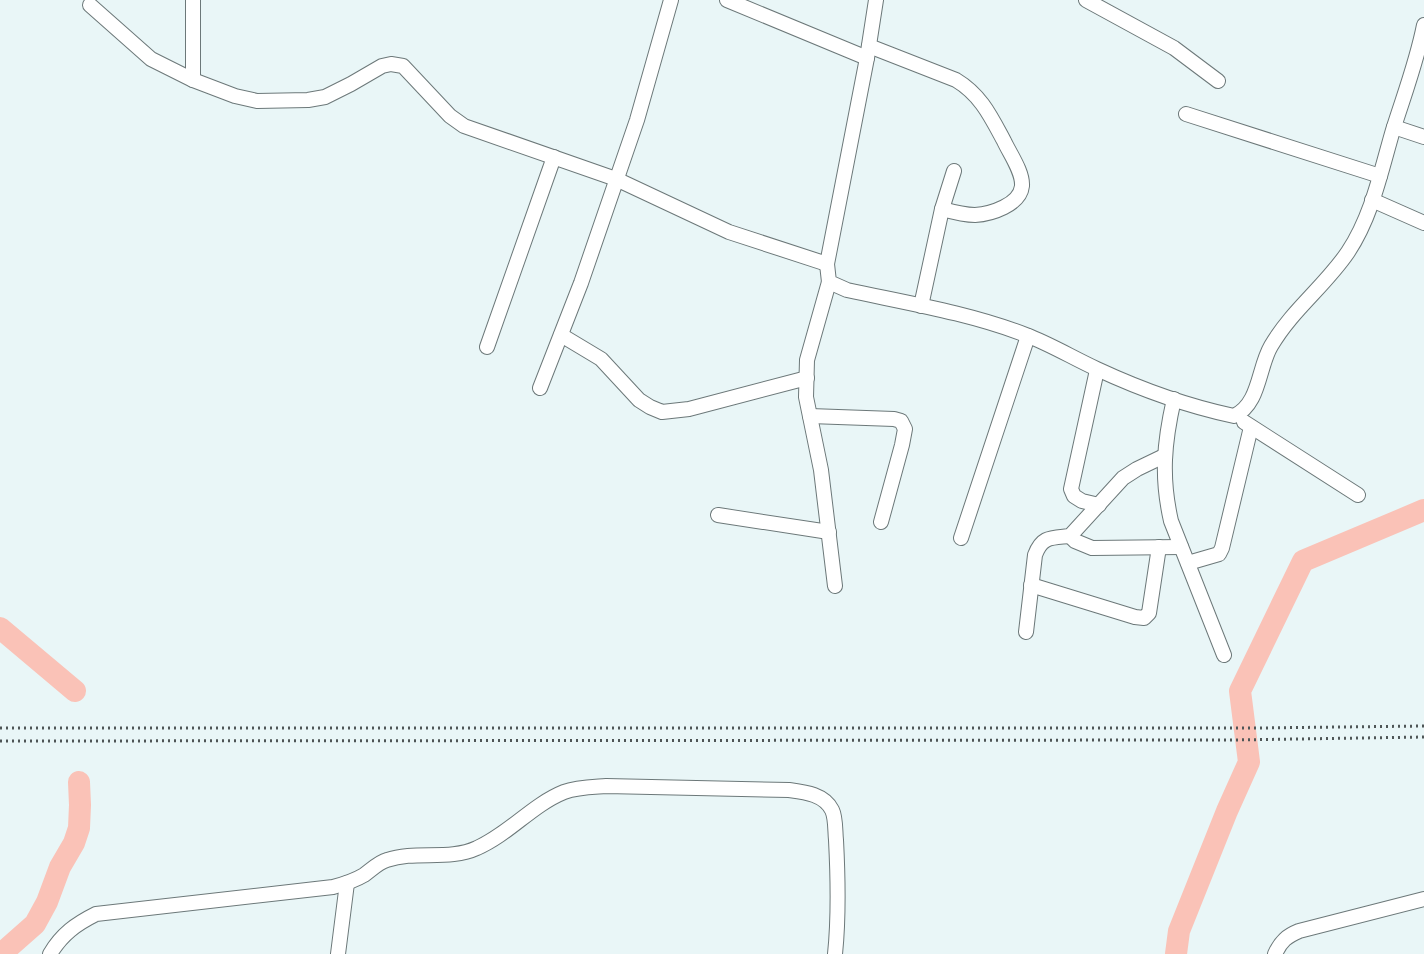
<svg xmlns="http://www.w3.org/2000/svg" width="1424" height="954" font-family="'IBM Plex Serif',serif">
<style>
.lines{fill:none;stroke-linecap:round;stroke-linejoin:round}
.river{stroke:#fac2b7;stroke-width:22}
.minor-casing{stroke:#6c7879;stroke-width:16}
.minor{stroke:#fff;stroke-width:14}
.rail{stroke:#4e5556;stroke-width:3;stroke-dasharray:2 4;stroke-linecap:butt}
</style>
<rect width="100%" height="100%" fill="#e9f6f7"/>
<g class="lines">
<g class="river">
<path d="M0,628L75,691"/>
<path d="M1,954L35,924L47,902L60,867L74,843L79,828L80,805L79,782"/>
<path d="M1176,954L1179,931L1227,811L1249,762L1240,691L1303,561L1424,510"/>
</g>
<defs>
<g id="minor">
<path d="M193,0V80"/>
<path d="M727,0L867,58"/>
<path d="M876,0L867,58L827,264L829,282L847,290C907,303 969,313 1026,335C1050,344 1073,358 1097,369C1140,389 1187,406 1234,416C1260,404 1258,368 1271,346C1292,310 1325,286 1348,252C1372,216 1381,171 1393,130C1404,95 1417,61 1424,25"/>
<path d="M1086,0L1174,48L1218,81"/>
<path d="M90,5L151,59L193,80L235,96L257,101L308,100L325,97L351,84L382,66L391,64L403,66L450,116L464,126L616,179L729,232L827,264"/>
<path d="M869,46L956,80C981,95 991,117 1004,141C1010,154 1023,172 1022,186C1020,205 991,214 975,215C964,215 953,212 942,209"/>
<path d="M1186,114L1380,176"/>
<path d="M1394,127L1424,137"/>
<path d="M1372,200L1424,223"/>
<path d="M829,282L807,360L806,397L821,470L835,586"/>
<path d="M921,306L942,209L954,171"/>
<path d="M561,335L601,359L639,400L650,407L662,412L689,409L807,378"/>
<path d="M487,347L554,157"/>
<path d="M1097,370L1071,489L1074,496L1082,501L1099,505"/>
<path d="M540,388L581,283L637,120L671,0"/>
<path d="M1174,399C1164,443 1161,477 1171,521L1224,655"/>
<path d="M810,416L894,419L901,421L905,429L902,445L881,522"/>
<path d="M1244,422L1358,495"/>
<path d="M718,515L829,532"/>
<path d="M1070,536L1075,541L1092,548L1181,547"/>
<path d="M961,538L1028,336"/>
<path d="M1188,563L1219,554L1222,548L1251,427"/>
<path d="M1031,585L1135,617L1144,618L1149,613L1159,547"/>
<path d="M1026,632L1035,555C1042,536 1051,538 1070,536L1123,478L1137,469L1164,456"/>
<path d="M50,954C62,934 76,924 96,914L333,887C344,884 354,881 364,875C371,870 379,862 387,860C416,850 449,861 477,848C509,834 532,805 564,792C577,787 592,787 606,786L789,790C804,792 824,794 832,810C836,818 835,832 836,840C838,878 839,916 835,954"/>
<path d="M338,954L347,883"/>
<path d="M1275,954C1281,941 1287,936 1299,931L1424,899"/>
</g>
</defs>
<use href="#minor" class="minor-casing"/>
<use href="#minor" class="minor"/>
<g class="rail">
<path d="M0,728H1258L1424,726"/>
<path d="M0,741L1233,740L1424,737"/>
</g>
</g>
</svg>
